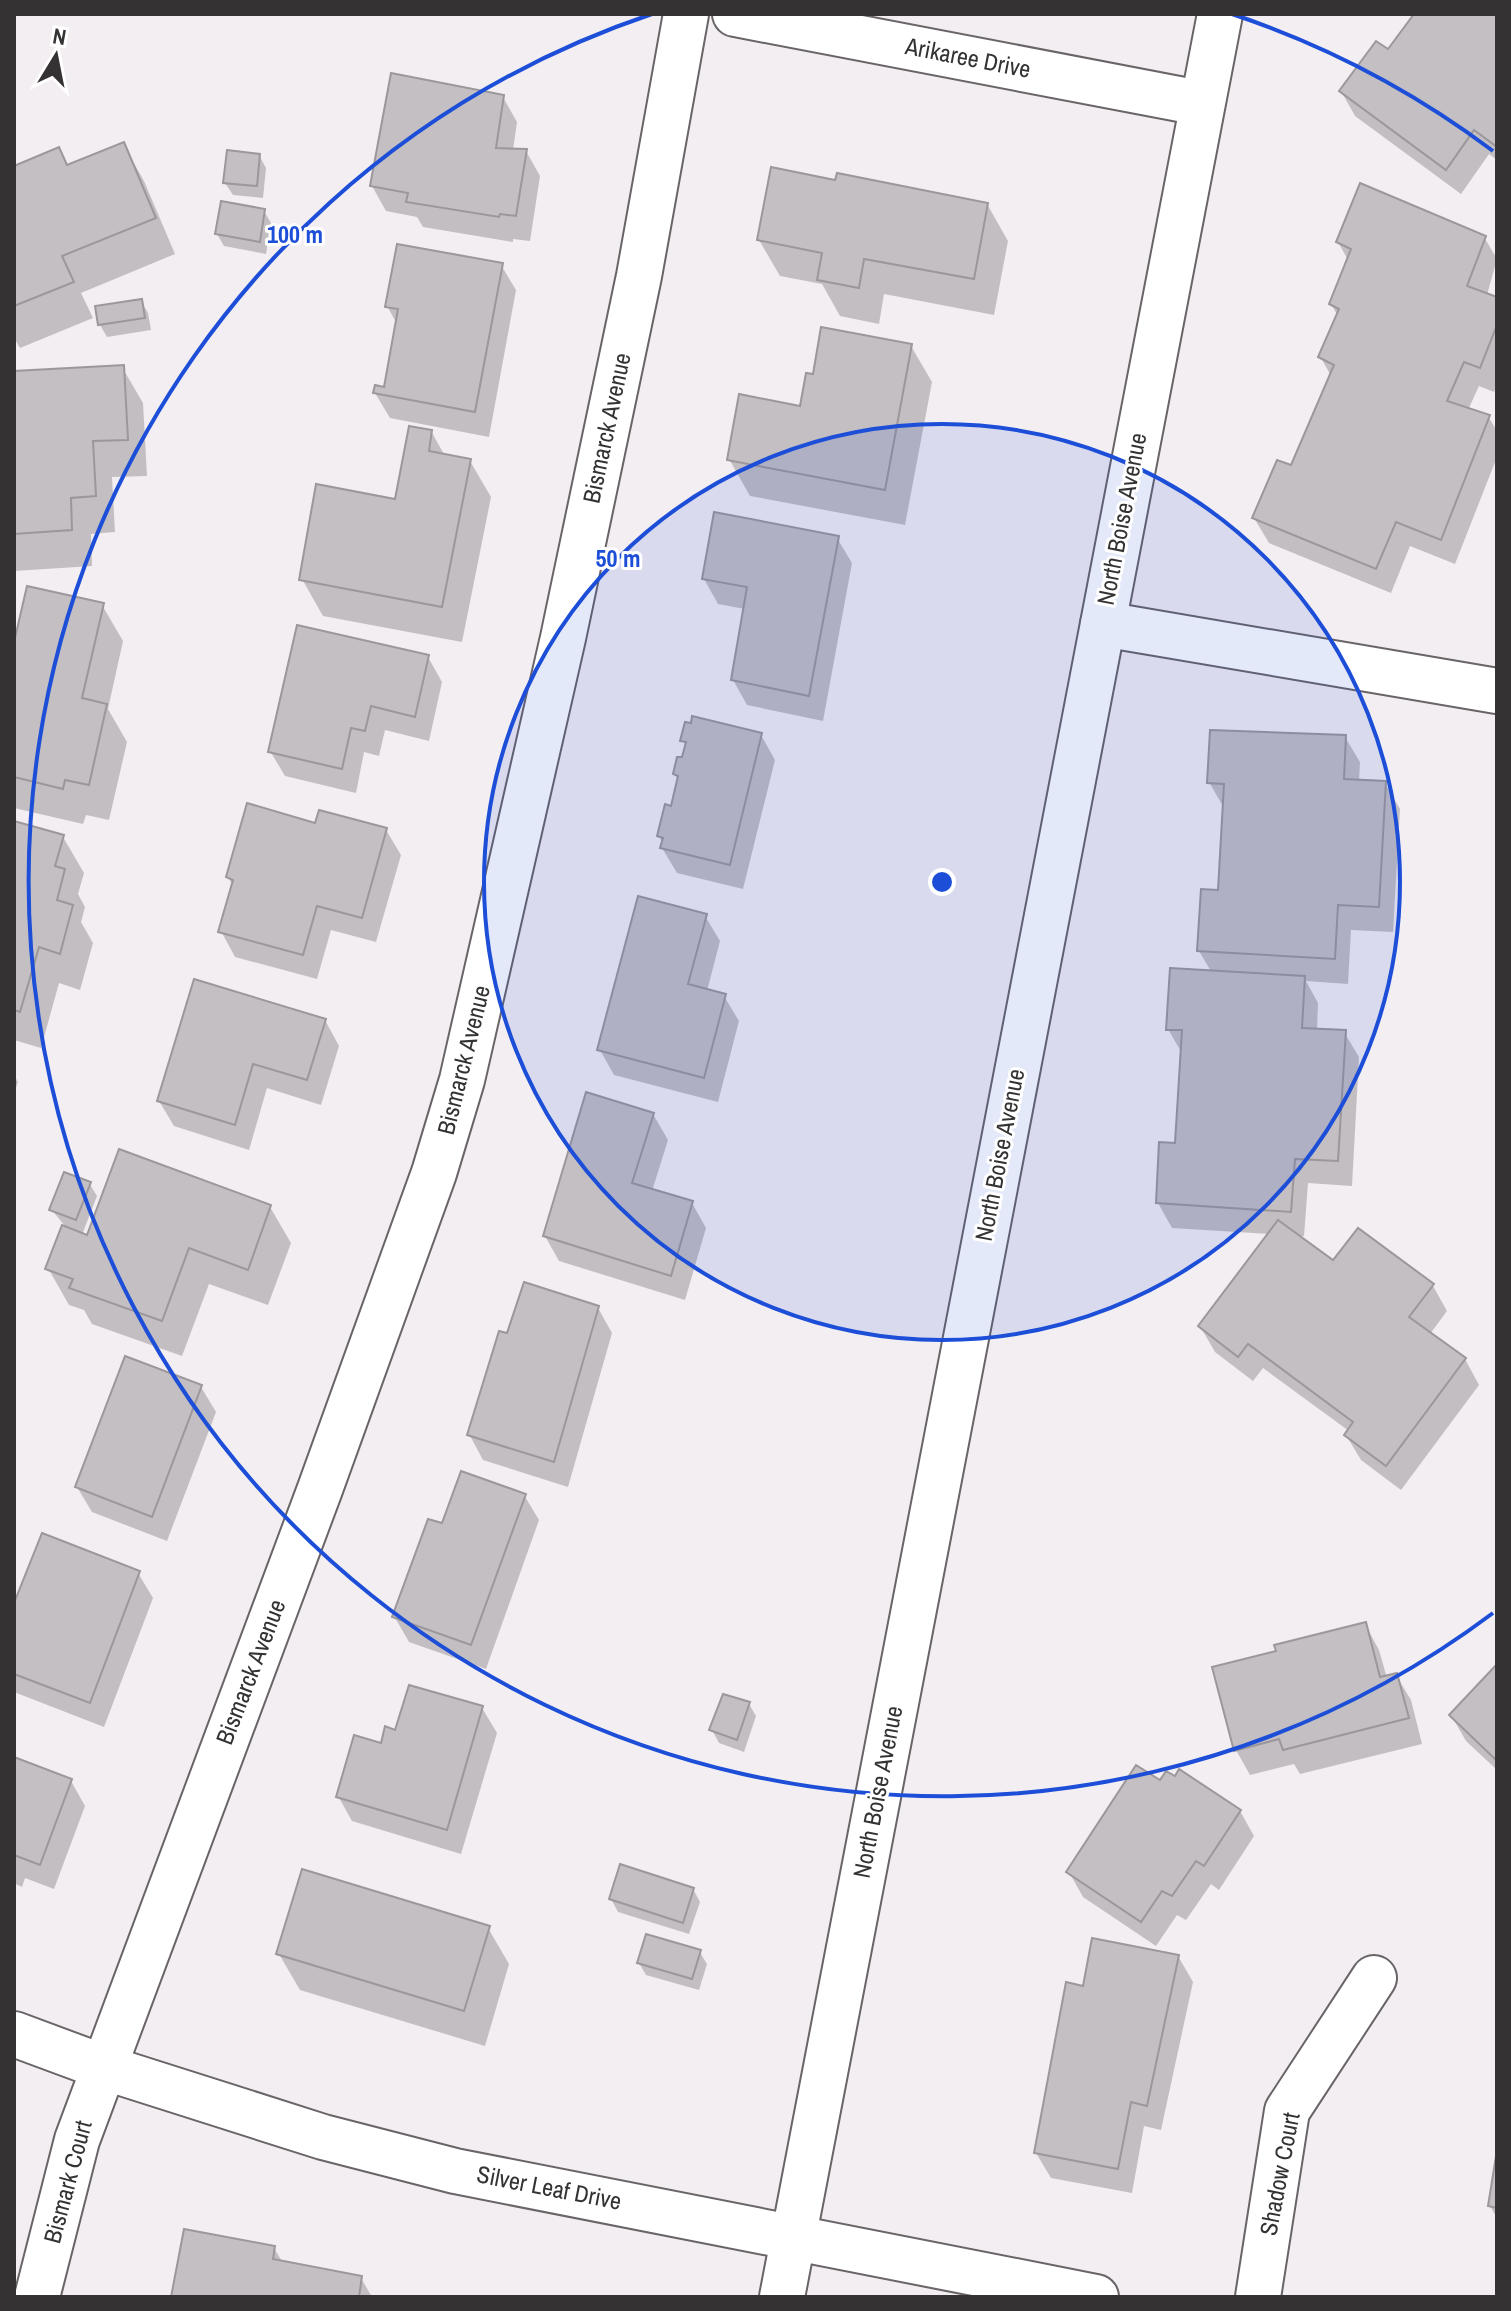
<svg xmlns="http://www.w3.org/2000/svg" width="1511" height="2311" font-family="'Archivo Narrow',sans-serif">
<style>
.shadow{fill:#0003}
.building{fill:#c3bfc2;stroke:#9c979a;stroke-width:2}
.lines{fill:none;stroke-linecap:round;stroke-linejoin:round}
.minor-casing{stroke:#696467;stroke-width:48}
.minor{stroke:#fff;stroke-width:44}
.ring{fill:none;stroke:#1d4ed8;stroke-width:4}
.labels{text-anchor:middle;stroke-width:6;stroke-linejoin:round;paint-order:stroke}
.street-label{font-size:24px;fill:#343233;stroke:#fff}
.centre{fill:#1d4ed8;stroke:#fff;stroke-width:4}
.ring-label{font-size:24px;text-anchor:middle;font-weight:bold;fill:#1d4ed8;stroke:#fff;stroke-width:6;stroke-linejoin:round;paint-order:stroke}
</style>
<rect width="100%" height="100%" fill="#f3eef2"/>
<g class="shadow">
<path d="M1416,14H1497V160L1489,154L1461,194L1355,116L1341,91L1388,52Z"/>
<path d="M503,97L517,122L513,150L526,151L540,176L530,241L513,239V242L423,227L417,217L386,211L372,186Z"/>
<path d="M123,144L144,181L175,254L81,293L93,318L20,348L14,338V168L59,150L68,167Z"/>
<path d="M259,155L266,168L263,198L233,195L225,183Z"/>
<path d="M837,182L987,204L1008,241L994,315L884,294L879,324L840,316L822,284L780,276L759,240Z"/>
<path d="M264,211L271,223L266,254L224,246L217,234Z"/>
<path d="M1484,237L1497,259L1487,295L1497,299V384L1494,392L1479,386L1468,410L1488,416L1497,431V457L1455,564L1410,546L1391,593L1269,543L1254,518L1292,468L1331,376L1320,356L1338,316L1331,304L1348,260L1338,242Z"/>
<path d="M501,265L516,290L489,437L390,418L375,393L386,389L397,324L387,306Z"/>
<path d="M141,301L148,313L151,330L107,337L100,325Z"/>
<path d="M911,346L932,382L905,525L750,496L729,459L802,408L815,376Z"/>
<path d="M122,367L143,403L147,476L112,477L115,532L91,534L92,566L14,571V373Z"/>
<path d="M431,431L445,456L470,461L491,497L462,642L323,616L302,579L396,502Z"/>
<path d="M837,538L852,563L823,721L747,705L733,680L745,609L718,604L704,579Z"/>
<path d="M102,605L123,641L108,709L127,742L109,820L86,815L83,824L14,808V647Z"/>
<path d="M428,657L442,682L429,741L385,730L379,756L364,752L356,793L285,776L270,751Z"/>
<path d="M761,735L775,760L743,889L677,873L662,848L660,835L679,781L675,774L687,747L683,740Z"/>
<path d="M1345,737L1360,762L1359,782L1385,783L1400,809L1393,932L1351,930L1348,984L1306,981L1318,1003L1317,1031L1344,1032L1359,1057L1352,1186L1308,1183L1304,1236H1296L1334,1263L1433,1286L1447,1311L1430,1334L1465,1359L1479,1385L1401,1490L1361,1460L1346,1435L1349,1431L1263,1368L1253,1381L1215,1352L1200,1326L1269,1234L1172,1228L1158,1203L1177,1145L1183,1055L1168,1029L1212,973L1199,951L1220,892L1224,808L1209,782Z"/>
<path d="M14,823L63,837L84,873L78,894L85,907L81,922L93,943L80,990L59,983L41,1048L14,1040Z"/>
<path d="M316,825L386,830L401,855L376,942L331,930L317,979L235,957L221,931L233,886L228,877Z"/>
<path d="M705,916L720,941L707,991L724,996L739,1021L718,1102L614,1075L600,1050Z"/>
<path d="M325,1020L339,1046L321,1105L267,1088L249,1150L174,1126L159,1101Z"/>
<path d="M14,1075L18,1082L14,1093Z"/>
<path d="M653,1114L668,1140L652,1191L692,1203L706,1228L685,1300L559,1261L545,1236Z"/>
<path d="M89,1183L97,1196L82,1235L88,1237L270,1207L291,1243L268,1305L209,1284L182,1356L92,1324L84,1310L69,1305L48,1268L64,1225L52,1210Z"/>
<path d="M598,1308L612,1333L568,1487L483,1460L469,1434L509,1336Z"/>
<path d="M201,1387L216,1412L167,1541L92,1512L77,1487Z"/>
<path d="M524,1495L539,1520L486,1669L409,1642L394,1616L443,1526Z"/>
<path d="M138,1573L153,1598L104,1727L14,1692V1605Z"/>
<path d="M1365,1624L1379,1650L1387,1678L1396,1675L1411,1700L1422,1744L1300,1774L1294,1764L1250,1775L1236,1750L1278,1652Z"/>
<path d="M1497,1667V1770L1466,1741L1451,1715Z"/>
<path d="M749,1704L756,1716L744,1752L719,1743L712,1730Z"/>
<path d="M482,1708L497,1733L461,1854L352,1821L338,1796L396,1732Z"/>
<path d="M14,1759L71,1781L85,1806L54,1889L25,1878L22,1887L14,1883Z"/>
<path d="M1160,1782L1240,1811L1254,1836L1219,1890L1211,1884L1186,1920L1177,1915L1156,1946L1083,1897L1069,1872Z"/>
<path d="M693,1889L700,1902L689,1934L618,1912L611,1899Z"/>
<path d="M488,1928L509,1964L485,2046L300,1990L279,1954Z"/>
<path d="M699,1951L707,1964L699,1990L646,1975L639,1963Z"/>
<path d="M1178,1956L1193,1982L1161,2130L1144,2126L1132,2193L1051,2178L1036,2153L1085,1989Z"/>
<path d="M1497,2162V2218L1490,2206Z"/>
<path d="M274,2248L283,2263L361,2278L372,2297H173Z"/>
</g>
<g class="building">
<path d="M1414,14H1497V147L1474,130L1446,170L1339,91L1376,41L1388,49Z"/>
<path d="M391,73L504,95L496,148L527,149L516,216L500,214L499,217L406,202L408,193L370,186Z"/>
<path d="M124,142L156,218L62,256L74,282L14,306V166L59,147L67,165Z"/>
<path d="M227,150L260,154L257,186L223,183Z"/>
<path d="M771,167L835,180L837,173L988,203L974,279L864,259L859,288L817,280L822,253L757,240Z"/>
<path d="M1360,183L1486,236L1467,286L1497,297V325L1480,368L1464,362L1447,401L1490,415L1441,540L1396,522L1376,569L1252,518L1277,460L1291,465L1334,365L1318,357L1339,309L1329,304L1351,249L1336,242Z"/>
<path d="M221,201L265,209L260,242L215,234Z"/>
<path d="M397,244L503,263L475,412L373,393L375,385L384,387L398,309L385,307Z"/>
<path d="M142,299L145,318L98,325L95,306Z"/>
<path d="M821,327L912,344L885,490L727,460L739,394L800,406L806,373L813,374Z"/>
<path d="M124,365L128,440L93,441L96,496L71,498L72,530L14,534V371Z"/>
<path d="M409,426L432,430L429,451L471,459L442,607L299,580L316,484L395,499Z"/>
<path d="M714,512L839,536L809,696L731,680L747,587L702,579Z"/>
<path d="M27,586L104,603L82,698L107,704L89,785L65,780L63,789L14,777V642Z"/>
<path d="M297,625L429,655L415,717L371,706L365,731L351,728L342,769L268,752Z"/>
<path d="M692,716L762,733L730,865L660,848L663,838L657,836L665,804L671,806L678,776L673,774L677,757H682L686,742L680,741L685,722L691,723Z"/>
<path d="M1210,730L1346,735L1344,779L1386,781L1379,907L1338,905L1335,959L1197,951L1201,889L1218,890L1224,784L1207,783Z"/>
<path d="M247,803L315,823L319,810L387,828L362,918L317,906L303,955L218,932L233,880L226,877Z"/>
<path d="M14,821L64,835L55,866L65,869L57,900L73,905L60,954L39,947L20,1012L14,1010Z"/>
<path d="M638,896L707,914L688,984L726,994L704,1078L597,1050Z"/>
<path d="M1170,968L1305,976L1302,1028L1346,1030L1338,1161L1295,1159L1291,1212L1156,1203L1159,1142L1175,1143L1182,1030H1166Z"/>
<path d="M194,979L326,1019L307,1080L253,1064L235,1125L157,1101Z"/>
<path d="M586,1092L654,1113L632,1183L693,1201L671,1276L543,1236Z"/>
<path d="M119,1149L271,1205L248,1270L189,1248L162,1321L69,1288L73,1279L45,1269L62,1225L87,1235Z"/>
<path d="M64,1172L91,1182L76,1220L49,1210Z"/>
<path d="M1278,1220L1333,1260L1358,1228L1434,1284L1409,1317L1466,1358L1386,1466L1344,1435L1353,1422L1248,1344L1238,1357L1198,1326Z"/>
<path d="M524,1282L599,1306L554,1462L467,1435L499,1331L507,1333Z"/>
<path d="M125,1356L202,1385L152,1517L75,1487Z"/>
<path d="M461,1471L526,1494L471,1645L392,1617L428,1519L442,1523Z"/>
<path d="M42,1533L140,1571L90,1703L14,1674V1603Z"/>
<path d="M1366,1622L1380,1677L1397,1673L1409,1718L1283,1750L1279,1739L1234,1751L1212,1667L1276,1651L1274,1645Z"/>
<path d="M1497,1664V1761L1449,1715Z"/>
<path d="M409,1685L483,1706L447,1830L336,1797L354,1735L381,1743L385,1726L395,1730Z"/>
<path d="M723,1694L750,1702L737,1740L709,1730Z"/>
<path d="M14,1757L72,1779L40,1865L14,1855Z"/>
<path d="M1136,1765L1160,1780L1166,1771L1175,1776L1179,1769L1241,1810L1204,1866L1196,1861L1172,1896L1162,1891L1141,1922L1066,1872Z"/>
<path d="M620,1864L694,1888L683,1923L609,1899Z"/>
<path d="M302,1869L490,1926L464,2011L276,1954Z"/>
<path d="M646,1934L701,1950L692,1979L637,1963Z"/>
<path d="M1092,1938L1179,1955L1147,2106L1131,2102L1118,2169L1034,2153L1066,1982L1083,1986Z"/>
<path d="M1497,2150V2216V2208L1488,2206Z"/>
<path d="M184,2229L275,2246L273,2259L362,2276L359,2297H171Z"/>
</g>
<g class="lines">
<defs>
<g id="minor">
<path d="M735,14L1200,103"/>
<path d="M1103,624L1497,691"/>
<path d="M14,2034L103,2067L323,2137L455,2171L1096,2297"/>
<path d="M37,2297L77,2140L320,1489L434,1173L462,1080L563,638L639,276L686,14"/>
<path d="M782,2297L1220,14"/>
<path d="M1258,2297L1287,2111L1374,1978"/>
</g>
</defs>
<use href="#minor" class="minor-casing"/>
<use href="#minor" class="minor"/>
</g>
<circle cx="942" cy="882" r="458" fill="#1d4ed8" fill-opacity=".12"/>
<g class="ring">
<circle cx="942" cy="882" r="458"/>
<path d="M1493 1613A915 915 0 1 1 652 14M1232 14A915 915 0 0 1 1493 151"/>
</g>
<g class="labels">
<g class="street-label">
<text transform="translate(968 58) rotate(11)" y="8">Arikaree Drive</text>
<text transform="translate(607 428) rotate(-78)" y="8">Bismarck Avenue</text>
<text transform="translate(1122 519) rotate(-79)" y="8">North Boise Avenue</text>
<text transform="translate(464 1060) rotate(-76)" y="8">Bismarck Avenue</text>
<text transform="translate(1000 1155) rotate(-79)" y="8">North Boise Avenue</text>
<text transform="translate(251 1672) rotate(-69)" y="8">Bismarck Avenue</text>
<text transform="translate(878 1792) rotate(-79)" y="8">North Boise Avenue</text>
<text transform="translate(1280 2174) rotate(-79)" y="8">Shadow Court</text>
<text transform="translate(68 2182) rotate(-75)" y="8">Bismark Court</text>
<text transform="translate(549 2188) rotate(11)" y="8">Silver Leaf Drive</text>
</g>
</g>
<circle cx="942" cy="882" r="12" class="centre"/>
<g class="ring-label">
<text x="295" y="243">100 m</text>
<text x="618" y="567">50 m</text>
</g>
<rect width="1511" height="2311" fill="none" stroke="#343233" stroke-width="32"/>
<g transform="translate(56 56) rotate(10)" stroke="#ffffff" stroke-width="6" paint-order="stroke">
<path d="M0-6L14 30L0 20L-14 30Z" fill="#343233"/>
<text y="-12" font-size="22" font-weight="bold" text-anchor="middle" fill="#343233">N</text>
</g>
</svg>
